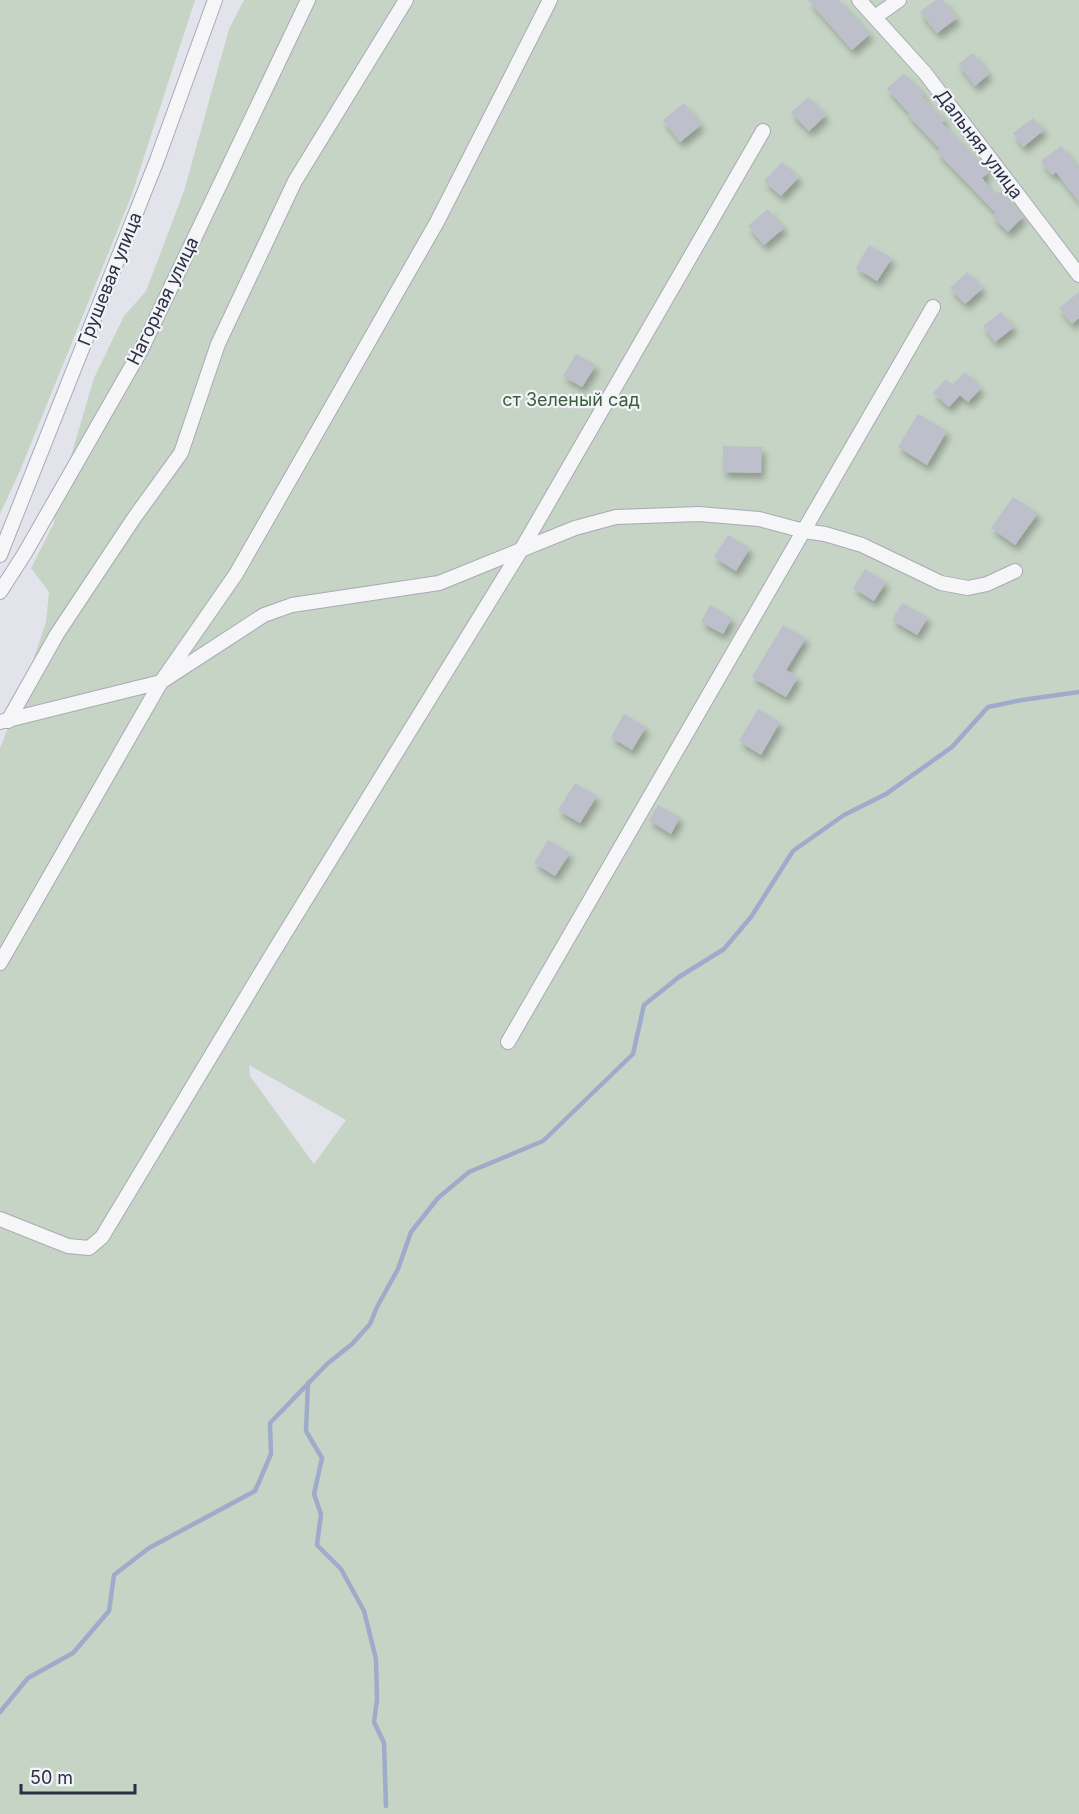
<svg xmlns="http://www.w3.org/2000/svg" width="1079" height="1814" font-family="Inter,sans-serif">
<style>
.green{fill:#c5d4c4;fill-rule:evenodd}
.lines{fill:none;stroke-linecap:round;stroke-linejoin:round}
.stream{stroke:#9fabca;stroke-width:4.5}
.building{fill:#bdbfca;filter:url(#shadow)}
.minor-casing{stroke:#a8aab5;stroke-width:16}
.minor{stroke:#f6f6f9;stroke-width:14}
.labels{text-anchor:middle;stroke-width:4.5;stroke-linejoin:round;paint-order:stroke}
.street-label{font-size:18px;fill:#2b2f43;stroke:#f3f4f8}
.park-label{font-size:18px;fill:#395e3a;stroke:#f3f4f8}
</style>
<defs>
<filter id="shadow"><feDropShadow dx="3.5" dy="6" stdDeviation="3" flood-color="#0004"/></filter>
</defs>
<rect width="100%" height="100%" fill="#e3e4eb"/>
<g class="green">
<path d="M0,0H195L131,197L19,473L0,514Z"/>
<path d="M244,0H1079V1814H0V748L23,690L46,622L49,592L31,568L54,523L55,510L94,378L124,316L146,291L184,191L229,29ZM249,1065L346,1120L314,1164L250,1076Z"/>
</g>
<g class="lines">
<g class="stream">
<path d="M308,1383L306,1431L322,1458L314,1494L321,1514L317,1545L341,1569L364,1611L376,1659L377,1700L374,1722L384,1743L386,1806"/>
<path d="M0,1712L28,1678L73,1653L109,1611L114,1575L149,1548L255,1491L271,1454L270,1423L327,1364L352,1344L370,1324L377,1307L398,1269L411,1232L438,1198L469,1172L543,1141L633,1054L644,1005L679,977L724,949L751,917L793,851L844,815L886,794L952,747L988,707L1022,700L1079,692"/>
</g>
</g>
<g class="building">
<path d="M808,0H839L870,34L852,50Z"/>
<path d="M936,0H943L957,18L937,33L920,12Z"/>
<path d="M973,53L989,74L975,86L958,64Z"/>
<path d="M904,73L924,94L922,96L945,120L942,123L989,172L982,178L995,195L1001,191L1023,217L1008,232L992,216L996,213L937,152L940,149L908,115L910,114L887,89Z"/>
<path d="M808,97L826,115L809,131L791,113Z"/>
<path d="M684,103L701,125L680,142L663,120Z"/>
<path d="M1033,118L1044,130L1023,147L1013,133Z"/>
<path d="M1061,146L1079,169V202L1056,172L1052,175L1041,161Z"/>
<path d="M782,162L799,177L781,196L764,181Z"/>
<path d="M768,209L784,228L764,245L748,226Z"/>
<path d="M869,245L892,258L877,281L856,268Z"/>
<path d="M967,272L983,288L965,304L950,288Z"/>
<path d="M1079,292V318L1072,324L1059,308Z"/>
<path d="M1001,312L1014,327L995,342L983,326Z"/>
<path d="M576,354L596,365L582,387L563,376Z"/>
<path d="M965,372L981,388L968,402L960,395L949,407L933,393L946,379L952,385Z"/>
<path d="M918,414L947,431L927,465L898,447Z"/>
<path d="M723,446L762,447L761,473L723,472Z"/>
<path d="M1013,497L1038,513L1015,545L991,528Z"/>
<path d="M728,535L750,548L736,571L714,557Z"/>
<path d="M865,569L886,582L874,601L853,588Z"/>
<path d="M902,603L928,617L917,635L892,620Z"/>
<path d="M710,605L732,618L723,634L701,622Z"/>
<path d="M783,625L806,638L786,670L798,677L786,697L752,677Z"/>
<path d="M758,709L780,722L761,755L739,741Z"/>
<path d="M624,714L646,727L632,750L611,737Z"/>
<path d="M575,783L597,796L580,823L558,810Z"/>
<path d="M658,805L680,817L671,834L649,820Z"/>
<path d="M548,840L570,853L555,876L534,863Z"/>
</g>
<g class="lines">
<defs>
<g id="minor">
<path d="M859,0L925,73L1079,275"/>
<path d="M875,17L899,0"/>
<path d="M0,555L157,160L215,0"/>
<path d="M0,592L25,553L141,350L308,0"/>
<path d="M8,721L57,634L134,518L181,453L218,344L295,181L406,0"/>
<path d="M0,722L161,682L264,615L292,605L439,583L575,528L616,517L699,514L759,519L804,531L825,534L862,545L941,583L968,588L987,584L1015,571"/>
<path d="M0,963L161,682L236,574L437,222L550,0"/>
<path d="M508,1042L933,307"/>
<path d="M0,1219L68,1246L89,1248L102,1237L271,956L521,550L763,131"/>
</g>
</defs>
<use href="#minor" class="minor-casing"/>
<use href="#minor" class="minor"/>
</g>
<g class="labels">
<g class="street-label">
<text transform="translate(979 144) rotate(53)" y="6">Дальняя улица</text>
<text transform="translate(110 279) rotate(-68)" y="6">Грушевая улица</text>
<text transform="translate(163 301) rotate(-64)" y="6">Нагорная улица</text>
</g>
<g class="park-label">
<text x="571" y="406">ст Зеленый сад</text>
</g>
</g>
<path d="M21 1784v9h114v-9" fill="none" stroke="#2b2f43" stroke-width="3"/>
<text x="30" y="1784" font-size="18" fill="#2b2f43" stroke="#f3f4f8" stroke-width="4.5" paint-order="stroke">50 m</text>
</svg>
